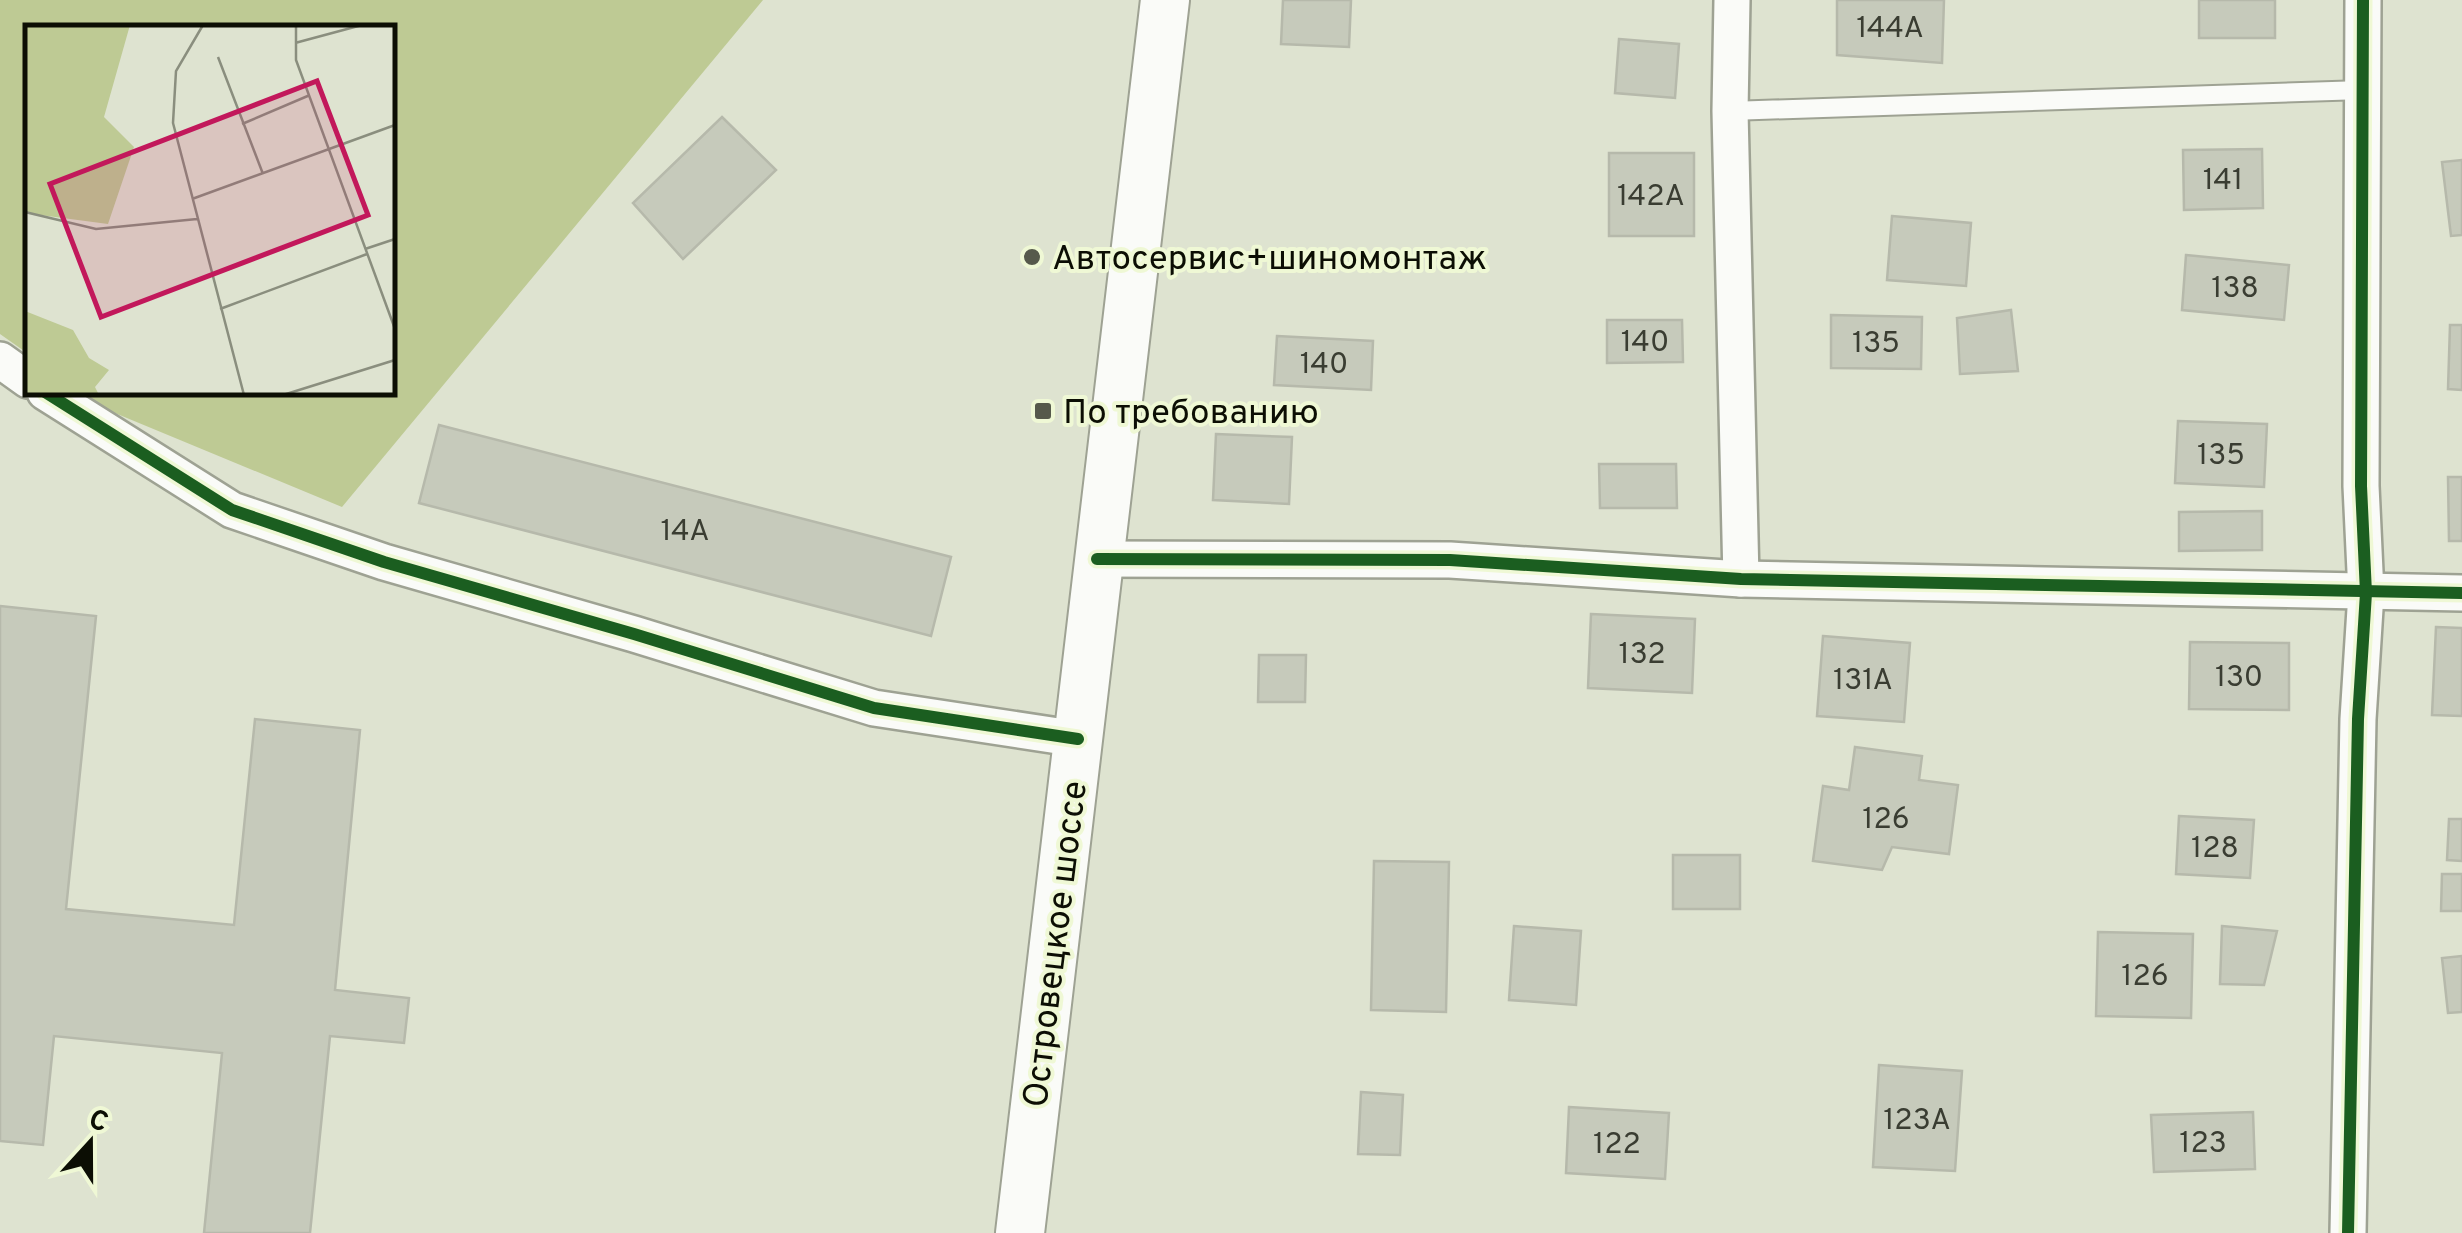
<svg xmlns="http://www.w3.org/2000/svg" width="2462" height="1233" font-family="Overpass,sans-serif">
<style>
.forest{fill:#beca94}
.building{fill:#c6cabb;stroke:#b6b9ab;stroke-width:2.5}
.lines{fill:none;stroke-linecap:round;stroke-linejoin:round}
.lane-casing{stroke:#9ea293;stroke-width:22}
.street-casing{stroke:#9ea293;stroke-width:40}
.secondary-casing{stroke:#9ea293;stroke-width:52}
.lane{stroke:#fafbf8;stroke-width:18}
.street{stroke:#fafbf8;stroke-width:35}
.secondary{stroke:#fafbf8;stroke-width:48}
.cycleway-casing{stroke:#eff8d5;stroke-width:19}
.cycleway{stroke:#1b5e20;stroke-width:12}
.poi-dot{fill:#56594b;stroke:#eff8d5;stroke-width:4}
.labels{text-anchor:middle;stroke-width:8;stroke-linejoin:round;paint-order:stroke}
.number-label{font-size:30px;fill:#3a3d32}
.poi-label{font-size:35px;fill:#0c0e04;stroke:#eff8d5;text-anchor:start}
.street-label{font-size:35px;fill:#0c0e04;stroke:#eff8d5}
.inset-road{fill:none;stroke:#8a8e7e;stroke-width:2.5}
.view{fill:#c2185b;fill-opacity:0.15;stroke:#c2185b;stroke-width:5}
.inset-edge{fill:none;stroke:#0c0e04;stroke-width:5}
</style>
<rect width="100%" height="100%" fill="#dee3d0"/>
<path class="forest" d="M0,0H763L342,507L110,411L84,393L392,392V28H28L27,353L0,334Z"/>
<g class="building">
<path d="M1283,0H1351L1349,47L1281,44Z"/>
<path d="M1837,0H1944L1942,63L1837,55Z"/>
<rect x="2199" y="0" width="76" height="38"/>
<path d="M1619,39L1679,44L1675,98L1615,93Z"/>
<path d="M722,117L776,170L683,259L633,203Z"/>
<path d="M2262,149L2263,208L2184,210L2183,150Z"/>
<rect x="1609" y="153" width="85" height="83"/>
<path d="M2462,160V235L2451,236L2442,162Z"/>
<path d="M1892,216L1971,223L1966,286L1887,280Z"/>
<path d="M2186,255L2289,265L2284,320L2182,310Z"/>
<path d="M2011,310L2018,371L1960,374L1957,318Z"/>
<path d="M1831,315L1922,317L1921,369L1831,368Z"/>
<path d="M1607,320H1682L1683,362L1607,363Z"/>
<path d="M2450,325H2462V390L2448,389Z"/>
<path d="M1277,336L1373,341L1371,390L1274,385Z"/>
<path d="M2178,421L2267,424L2264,487L2175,483Z"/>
<path d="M439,425L951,557L931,636L419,503Z"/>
<path d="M1216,434L1292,437L1289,504L1213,500Z"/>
<path d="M1599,464H1676L1677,508H1600Z"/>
<path d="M2448,477H2462V541H2449Z"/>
<path d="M2262,511V550L2179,551V512Z"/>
<path d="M0,606L96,616L66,909L234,925L255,719L360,730L335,990L409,998L404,1043L330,1036L310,1233H204L222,1053L54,1036L43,1145L0,1141Z"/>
<path d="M1591,614L1695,619L1692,693L1588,688Z"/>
<path d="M2436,627L2462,628V716L2432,715Z"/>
<path d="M1823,636L1910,643L1904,722L1817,716Z"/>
<path d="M2190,642L2289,643V710L2189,709Z"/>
<path d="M1259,655H1306L1305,702H1258Z"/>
<path d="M1855,747L1922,756L1919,780L1958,785L1949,854L1892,847L1882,870L1813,861L1823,786L1849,790Z"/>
<path d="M2179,816L2254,820L2250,878L2176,874Z"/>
<path d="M2449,819H2462V861L2447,860Z"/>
<rect x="1673" y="855" width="67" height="54"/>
<path d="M1374,861L1449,862L1446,1012L1371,1010Z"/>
<path d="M2442,874H2462V911H2441Z"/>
<path d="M1514,926L1581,931L1576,1005L1509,1000Z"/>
<path d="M2222,926L2277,931L2264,985L2220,984Z"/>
<path d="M2098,932L2193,934L2191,1018L2096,1016Z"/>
<path d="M2462,956V1012L2448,1013L2442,958Z"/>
<path d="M1879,1065L1962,1071L1955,1171L1873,1167Z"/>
<path d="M1361,1092L1403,1095L1400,1155L1358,1154Z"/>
<path d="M1569,1107L1669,1113L1665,1179L1566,1173Z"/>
<path d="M2253,1112L2255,1169L2154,1172L2151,1115Z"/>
</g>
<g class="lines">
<defs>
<path id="lane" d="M1730,111L2363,90"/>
<g id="street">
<path d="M1732,0L1730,111L1741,579"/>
<path d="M0,360L28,380"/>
<path d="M45,392L232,510L384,562L634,634L874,708L1078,739"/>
<path d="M1097,559L1450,560L1741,579L2462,593"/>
<path d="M2348,1233L2358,719L2366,593L2361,486L2363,0"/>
</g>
<path id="secondary" d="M1020,1233L1165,0"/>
</defs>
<use href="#lane" class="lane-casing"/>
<use href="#street" class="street-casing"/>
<use href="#secondary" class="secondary-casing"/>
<use href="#lane" class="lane"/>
<use href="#street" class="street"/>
<use href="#secondary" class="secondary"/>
<defs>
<g id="cycleway">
<path d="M45,392L232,510L384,562L634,634L874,708L1078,739"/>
<path d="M1097,559L1450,560L1741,579L2462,593"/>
<path d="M2348,1233L2358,719L2366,593L2361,486L2363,0"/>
</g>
</defs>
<use href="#cycleway" class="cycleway-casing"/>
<use href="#cycleway" class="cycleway"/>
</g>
<g class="poi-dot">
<circle cx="1032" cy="257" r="10"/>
<rect x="1033" y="401" width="20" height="20" rx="5"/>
</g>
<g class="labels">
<g class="number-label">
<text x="1890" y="37">144А</text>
<text x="2223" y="189">141</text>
<text x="1651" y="205">142А</text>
<text x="2235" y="297">138</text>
<text x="1645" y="351">140</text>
<text x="1876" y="352">135</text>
<text x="1324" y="373">140</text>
<text x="2221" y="464">135</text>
<text x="685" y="540">14А</text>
<text x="1642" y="663">132</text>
<text x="2239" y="686">130</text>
<text x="1863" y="689">131А</text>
<text x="1886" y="828">126</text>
<text x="2215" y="857">128</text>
<text x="2145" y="985">126</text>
<text x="1917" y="1129">123А</text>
<text x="2203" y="1152">123</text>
<text x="1617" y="1153">122</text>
</g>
<g class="poi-label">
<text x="1052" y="269">Автосервис+шиномонтаж</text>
<text x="1063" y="423">По требованию</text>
</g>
<g class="street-label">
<text transform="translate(1054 944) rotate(-83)" y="12">Островецкое шоссе</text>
</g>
</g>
<g transform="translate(25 25)">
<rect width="370" height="370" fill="#dee3d0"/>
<path d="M0,0H105L79,92L109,122L83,199L0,188ZM0,286L48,305L64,333L84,345L70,362L74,370H0Z" fill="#beca94"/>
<path class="inset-road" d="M178,0L151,46L148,98L219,370M271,0V35L370,304M270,18L337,0M193,32L238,149M217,99L285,70M167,174L370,100M0,187L71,204L172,194M340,224L370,214M195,284L342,229M258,370L370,335"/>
<path class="view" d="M292,56L343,190L76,292L25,159Z"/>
<rect width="370" height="370" class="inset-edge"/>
</g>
<g transform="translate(90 1143) rotate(21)" stroke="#eff8d5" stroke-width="8" paint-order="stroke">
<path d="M0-8L18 38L0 25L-18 38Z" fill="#0c0e04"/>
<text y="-15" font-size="28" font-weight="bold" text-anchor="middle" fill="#0c0e04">С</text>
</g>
</svg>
